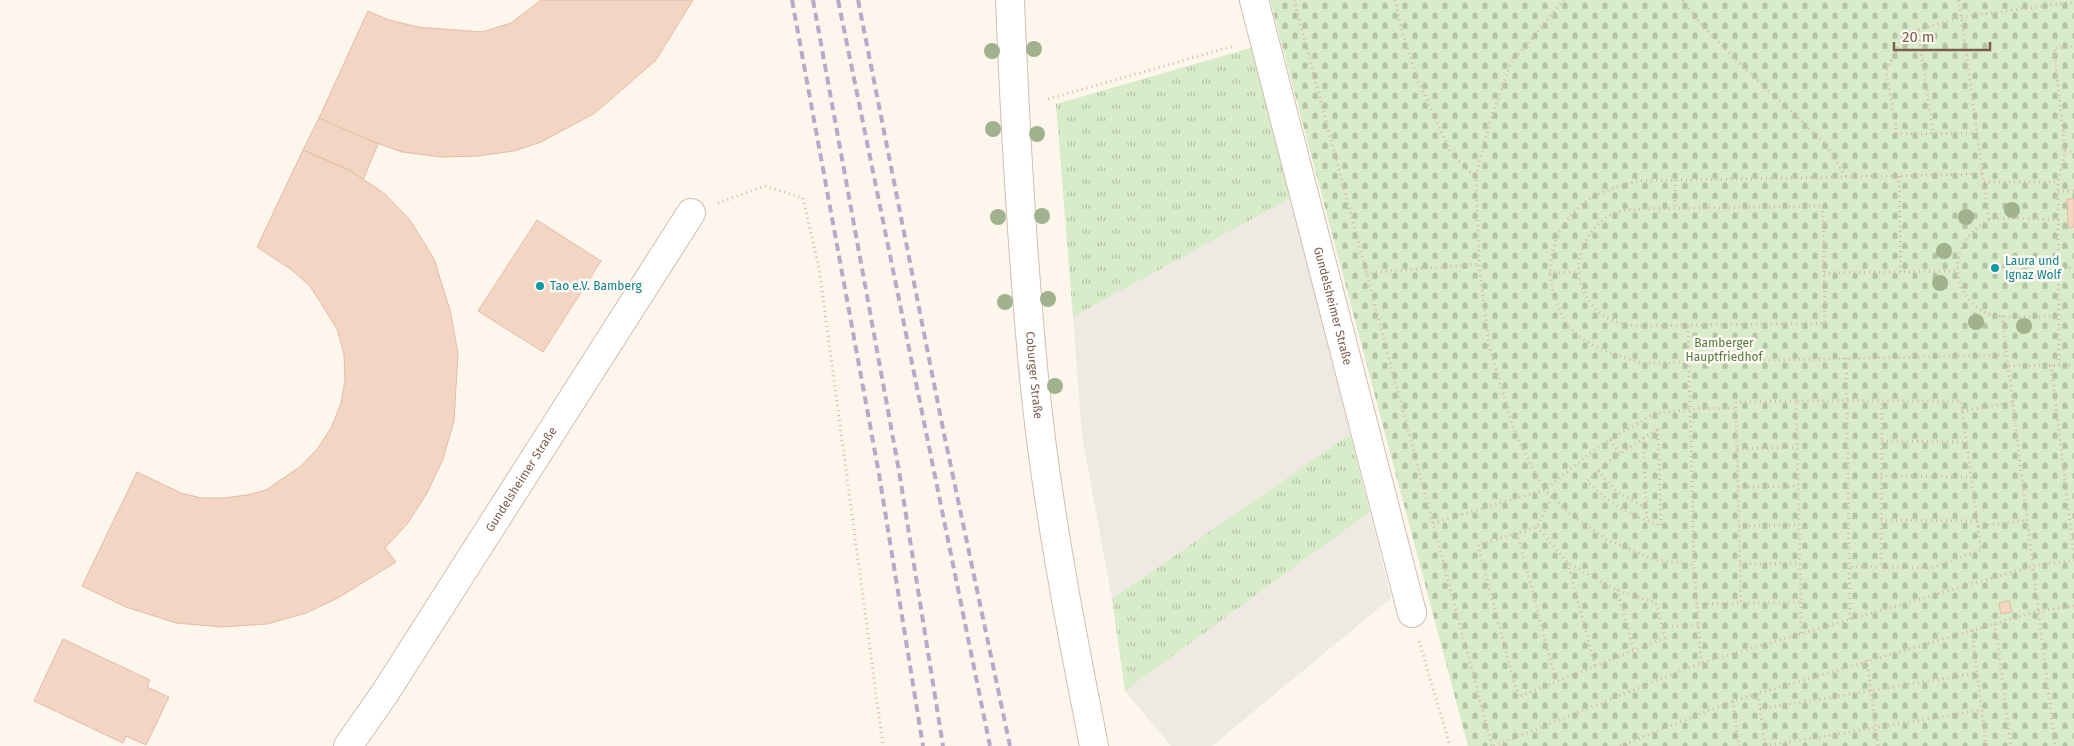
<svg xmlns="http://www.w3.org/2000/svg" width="2074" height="746" font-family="'Fira Sans',sans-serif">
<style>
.industrial{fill:#efe9e4}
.grass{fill:url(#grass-tufts)}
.cemetery{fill:url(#cemetery-stones)}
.building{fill:#f3d5c3;stroke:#e6bba3}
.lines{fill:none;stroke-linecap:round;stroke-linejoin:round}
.minor-casing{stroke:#d1beb0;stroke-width:30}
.path{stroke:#d9b8a5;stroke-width:3;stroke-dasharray:1 4;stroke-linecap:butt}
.minor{stroke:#fff;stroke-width:28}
.rail{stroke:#b9a8c9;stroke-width:4;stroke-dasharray:8 5;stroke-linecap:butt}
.tree{fill:#a0b28e}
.culture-dot{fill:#0f9aa8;stroke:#fffaf3;stroke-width:2}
.labels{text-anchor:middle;stroke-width:5;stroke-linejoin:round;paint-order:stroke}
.culture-label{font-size:12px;fill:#0d838f;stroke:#fffaf3;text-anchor:start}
.street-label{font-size:12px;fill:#7a5c4d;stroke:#fffaf3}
.park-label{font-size:12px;fill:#537a41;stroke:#fffaf3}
</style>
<defs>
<pattern id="grass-tufts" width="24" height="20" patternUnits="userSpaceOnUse" patternTransform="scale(1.25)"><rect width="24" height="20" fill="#d8ecc9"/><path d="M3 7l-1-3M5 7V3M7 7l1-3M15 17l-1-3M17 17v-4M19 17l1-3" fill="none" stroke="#b4c2a5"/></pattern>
<pattern id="cemetery-stones" width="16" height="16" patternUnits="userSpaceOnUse" patternTransform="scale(1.25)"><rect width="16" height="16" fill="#d8ecc9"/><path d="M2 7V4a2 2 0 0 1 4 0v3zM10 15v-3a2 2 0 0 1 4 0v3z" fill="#b4c2a5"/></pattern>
</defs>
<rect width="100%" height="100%" fill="#fdf6ec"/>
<g class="industrial">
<path d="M1291,198L1350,434L1112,599L1082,436L1073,317Z"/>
<path d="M1370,512L1391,598L1212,746H1171L1125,691Z"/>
</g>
<g class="grass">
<path d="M1254,47L1291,198L1073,317L1056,104Z"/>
<path d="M1350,434L1370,512L1125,691L1112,599Z"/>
</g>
<path class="cemetery" d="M1270,0H2074V746H1468Z"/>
<g class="building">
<path d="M541,0H693L656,60L595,113L541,142L514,151L477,156L441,157L402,152L345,132L319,118L368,11L389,20L418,27L482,32L511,23Z"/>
<path d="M319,118L378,144L363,180L351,171L303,150Z"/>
<path d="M303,150L351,171L385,194L410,220L434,259L450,310L458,353L454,421L443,459L427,493L408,523L385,548L396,562L338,598L306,613L267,624L222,627L176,623L126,607L82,586L137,472L181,493L201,498H224L247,495L266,490L301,466L318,448L331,428L341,403L345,380L344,354L337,329L310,286L292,270L257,247Z"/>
<path d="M2067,199H2074V227L2068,228Z"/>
<path d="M537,220L601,261L543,352L478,311Z"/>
<path d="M2009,601L2012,612L2001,614L1999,603Z"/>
<path d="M63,639L150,680L147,687L169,697L146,745L126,736L123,743L34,701Z"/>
</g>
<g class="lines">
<defs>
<g id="minor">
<path id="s1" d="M1010,0C1015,126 1022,252 1034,377C1046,501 1070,624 1094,746"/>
<path id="s2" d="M1254,0L1412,613"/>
<path id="s3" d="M348,746L385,693L691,213"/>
</g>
</defs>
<use href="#minor" class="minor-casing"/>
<g class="path">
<path d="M1294,0L1492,746"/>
<path d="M1395,0L1402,32L1418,80L1451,153L1475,177"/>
<path d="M1564,0L1511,63L1489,124L1476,177L1479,264L1489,345L1512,424L1527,458L1545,490L1570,514L1606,539L1652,559L1694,565L1701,663"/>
<path d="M1683,0L1696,18L1739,63L1825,143L1846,177"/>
<path d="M1959,0L1989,220"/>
<path d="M1918,30L1933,134"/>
<path d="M1048,99L1234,46"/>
<path d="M1977,133L1897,134L1886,72L1904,34L1961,17L2074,2"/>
<path d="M2065,151H2074"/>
<path d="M1982,174L1637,181C1620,186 1599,191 1584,203C1557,224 1545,257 1553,291C1557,307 1565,325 1579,336C1598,351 1620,356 1642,363L2007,355"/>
<path d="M1899,176L1901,272"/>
<path d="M1675,180V209"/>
<path d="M1984,182H2058"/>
<path d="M2058,191H2074"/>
<path d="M718,203L765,186L803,198L819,268L883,746"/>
<path d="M1823,206L1825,323L1641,326C1626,325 1614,323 1601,314C1597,312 1594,307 1591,303C1567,273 1580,232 1612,214C1619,210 1630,210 1638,209Z"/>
<path d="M2059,220C2044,220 2001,216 1989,220C1986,220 1983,224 1980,226C1949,246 1950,293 1983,311C2000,321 2039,316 2059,316"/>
<path d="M2059,268H2074"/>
<path d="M1366,273L1479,264"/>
<path d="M1549,273L1577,272"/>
<path d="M1824,273L1956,271"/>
<path d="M2002,316L2055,746"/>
<path d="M1688,326L1694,565"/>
<path d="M1846,358L1850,619"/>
<path d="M2051,365L2074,555"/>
<path d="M2059,365L2058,182L2065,151L2054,48L2074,46"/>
<path d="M2009,366L2074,365"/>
<path d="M1736,408V402L1796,401"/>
<path d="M1962,411L2013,402"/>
<path d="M1658,429L1661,526C1632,516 1608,503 1587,481L1613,458Z"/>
<path d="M1643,437L1647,521"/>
<path d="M1610,440L1620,453"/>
<path d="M1882,441L1966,442"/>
<path d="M1737,449L1797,447"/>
<path d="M1598,471L1616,491L1646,508"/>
<path d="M1881,476L1971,477"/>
<path d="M1738,487L1798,486"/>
<path d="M1881,520L1977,521"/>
<path d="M1433,523L1545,490L1595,449L1653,414L1690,409L1736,408L1741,603L1801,602L1796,401C1851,400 1906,401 1961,401L1981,550L1931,568L1881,567L1882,400"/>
<path d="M1739,526L1799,525"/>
<path d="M1978,526L2027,520"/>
<path d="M1537,527L1568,563L1617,590L1656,603L1665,638L1518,697L1478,545L1537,527L1552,497"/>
<path d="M1517,533L1556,681"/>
<path d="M1568,563L1595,666"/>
<path d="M1740,564L1800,563"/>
<path d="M1851,567H1881"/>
<path d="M1617,590L1634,650"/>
<path d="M1801,602V633"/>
<path d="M1697,604L1741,603"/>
<path d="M1995,624L2011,746"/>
<path d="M1662,627L1698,625"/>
<path d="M1972,631L1986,746"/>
<path d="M1419,641L1450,746"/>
<path d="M1867,660L1878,746"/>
<path d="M1758,694L1765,745"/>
<path d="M1733,701L1739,746"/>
<path d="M1760,709L1977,673"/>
<path d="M1494,746L1701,663L2033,566L2074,560"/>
<path d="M1620,746L1733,701L2038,611L2074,606"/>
<path d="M1765,746L1982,710"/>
</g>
<use href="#minor" class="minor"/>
<g class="rail">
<path d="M792,0L879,474L923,746"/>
<path d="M813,0L899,471L943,746"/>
<path d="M838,0L990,746"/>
<path d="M858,0L943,429L1010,746"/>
</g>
</g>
<g class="tree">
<circle cx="1034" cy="49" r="8"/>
<circle cx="992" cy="51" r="8"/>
<circle cx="993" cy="129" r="8"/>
<circle cx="1037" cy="134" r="8"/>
<circle cx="2012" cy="210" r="8"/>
<circle cx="1042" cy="216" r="8"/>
<circle cx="998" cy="217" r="8"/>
<circle cx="1966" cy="217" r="8"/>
<circle cx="1944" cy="251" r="8"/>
<circle cx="1940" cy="283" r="8"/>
<circle cx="1048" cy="299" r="8"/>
<circle cx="1005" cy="302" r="8"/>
<circle cx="1976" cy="322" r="8"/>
<circle cx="2024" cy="326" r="8"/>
<circle cx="1055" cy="386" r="8"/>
</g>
<g class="culture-dot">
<circle cx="1995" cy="268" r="5"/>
<circle cx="540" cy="286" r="5"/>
</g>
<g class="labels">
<g class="culture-label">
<text x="2005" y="265">Laura und<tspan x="2005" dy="14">Ignaz Wolf</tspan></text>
<text x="550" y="290">Tao e.V. Bamberg</text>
</g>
<g class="street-label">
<text dy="4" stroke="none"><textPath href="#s2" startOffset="316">Gundelsheimer Straße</textPath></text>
<text dy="4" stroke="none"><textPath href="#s1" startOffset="376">Coburger Straße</textPath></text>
<text dy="4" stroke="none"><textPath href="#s3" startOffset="318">Gundelsheimer Straße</textPath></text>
</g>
<g class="park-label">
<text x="1724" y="347">Bamberger<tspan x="1724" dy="14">Hauptfriedhof</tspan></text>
</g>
</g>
<path d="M1894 42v8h96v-8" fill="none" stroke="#7a5c4d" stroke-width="2.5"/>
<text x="1902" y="42" font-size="15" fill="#7a5c4d" stroke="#fffaf3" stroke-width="4" paint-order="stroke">20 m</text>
</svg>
